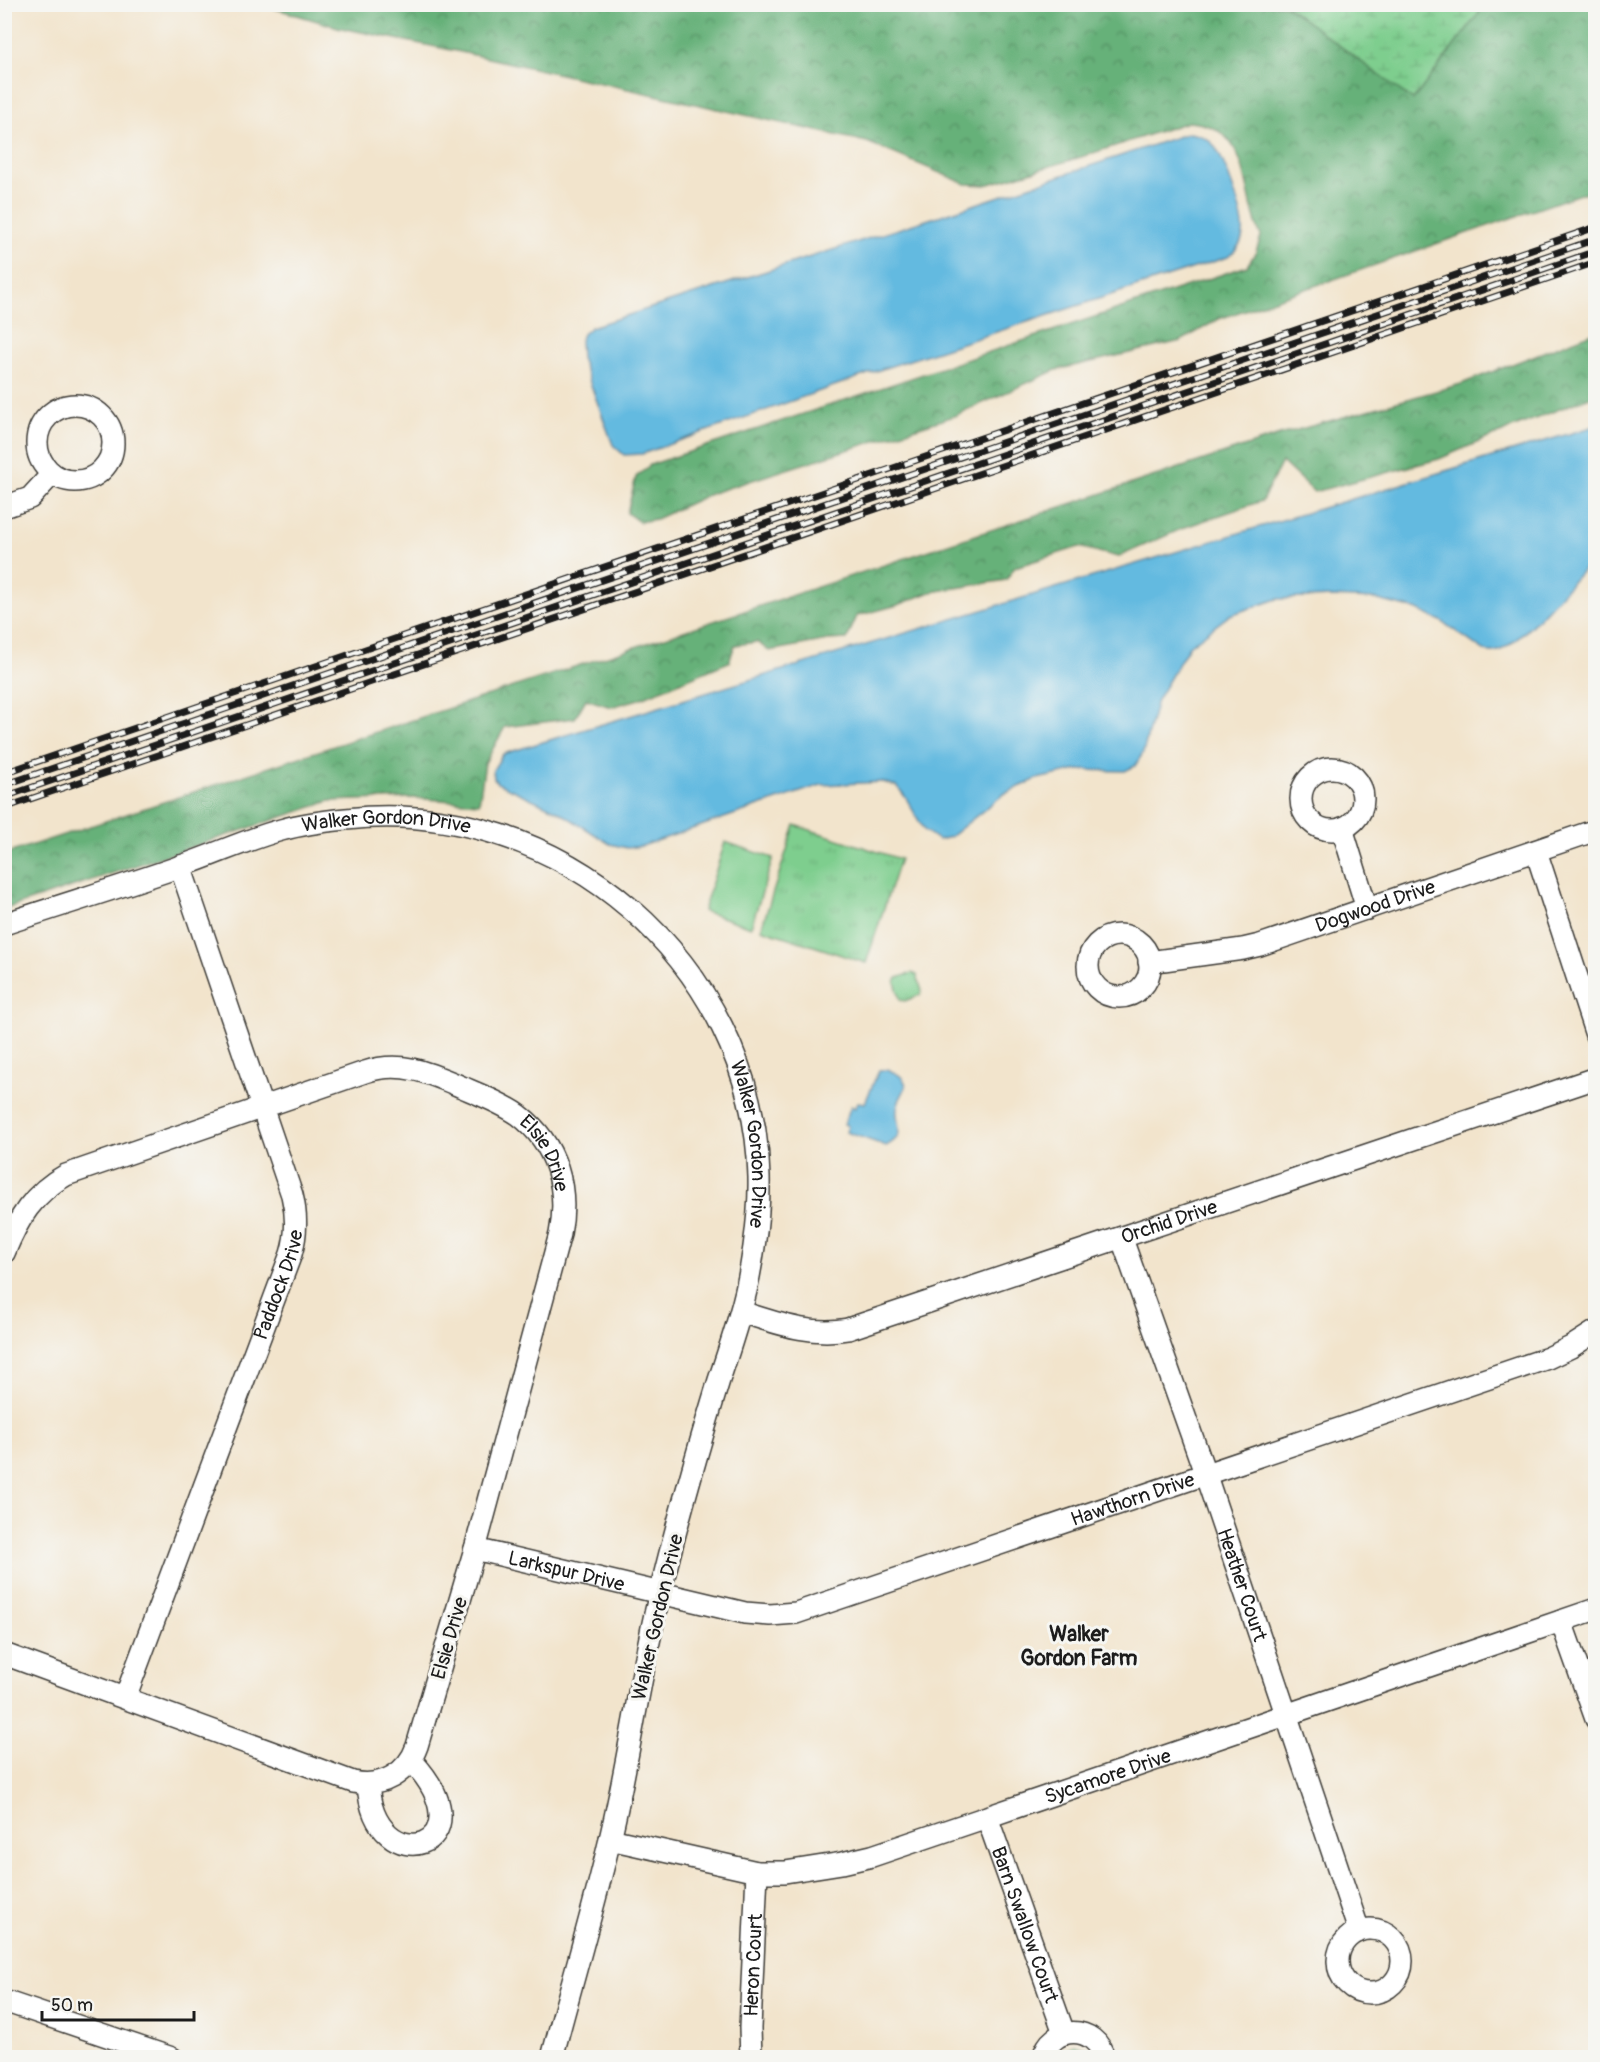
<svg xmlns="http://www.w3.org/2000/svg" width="1600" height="2062" font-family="Pangolin,sans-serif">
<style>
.green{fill:#7ece8e;stroke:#4d7555;stroke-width:1.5}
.forest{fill:url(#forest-crowns);stroke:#41664a;stroke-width:1.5}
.wetland{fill:url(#wetland-marsh);stroke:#4d7555;stroke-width:1.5}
.park{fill:url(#park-tufts);stroke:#4d7555;stroke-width:1.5}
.water{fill:#63bae0;stroke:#406b7e;stroke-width:1.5}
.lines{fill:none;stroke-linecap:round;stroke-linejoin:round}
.minor-casing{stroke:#3c3a36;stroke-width:24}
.minor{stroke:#fff;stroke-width:21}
.rail-casing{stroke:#1c1c1c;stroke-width:7}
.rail{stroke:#f6f6f2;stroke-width:4.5;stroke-dasharray:14;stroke-linecap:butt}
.labels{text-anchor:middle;stroke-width:6;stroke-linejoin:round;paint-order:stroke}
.street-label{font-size:20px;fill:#1c1c1c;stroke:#f6f6f2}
.neighbourhood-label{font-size:21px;font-weight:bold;fill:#1c1c1c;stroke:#f6f6f2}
</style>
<defs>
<pattern id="forest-crowns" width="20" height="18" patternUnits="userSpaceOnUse" patternTransform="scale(1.5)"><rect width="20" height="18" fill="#66b179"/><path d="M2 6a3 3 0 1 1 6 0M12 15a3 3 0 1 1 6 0" fill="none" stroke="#538f62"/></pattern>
<pattern id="wetland-marsh" width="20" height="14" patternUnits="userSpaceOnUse" patternTransform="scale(1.5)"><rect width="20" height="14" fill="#7ece8e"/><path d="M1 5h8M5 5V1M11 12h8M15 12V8" fill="none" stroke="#6cb07a"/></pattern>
<pattern id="park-tufts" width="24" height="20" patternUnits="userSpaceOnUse" patternTransform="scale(1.5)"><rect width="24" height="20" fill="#7ece8e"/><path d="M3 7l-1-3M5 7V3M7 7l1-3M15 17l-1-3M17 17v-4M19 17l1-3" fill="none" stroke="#6cb07a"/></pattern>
</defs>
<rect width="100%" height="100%" fill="#f6f6f2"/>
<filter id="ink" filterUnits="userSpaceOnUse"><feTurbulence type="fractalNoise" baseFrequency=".0167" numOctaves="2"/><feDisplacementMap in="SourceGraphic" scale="12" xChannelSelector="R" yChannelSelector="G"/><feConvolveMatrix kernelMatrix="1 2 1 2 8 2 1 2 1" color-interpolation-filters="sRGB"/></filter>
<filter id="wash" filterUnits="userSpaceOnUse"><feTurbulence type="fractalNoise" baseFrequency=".008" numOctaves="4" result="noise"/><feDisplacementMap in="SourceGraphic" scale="24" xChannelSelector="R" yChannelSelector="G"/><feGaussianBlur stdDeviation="1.35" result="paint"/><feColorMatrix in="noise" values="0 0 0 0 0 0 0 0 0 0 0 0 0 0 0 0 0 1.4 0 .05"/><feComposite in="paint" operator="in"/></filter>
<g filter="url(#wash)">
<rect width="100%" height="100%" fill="#f2e4cc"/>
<g class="green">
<path d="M725,842L773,858L751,927L703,911Z"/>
<path d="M1074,2045L1087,2049L1094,2058H1058L1061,2051Z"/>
</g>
<g class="forest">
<path d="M1274,4L1285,5L1413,100L1485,5H1595V189L1219,319L1181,341L1056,370L954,416L712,493L656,519L639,522L627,513L636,477L650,465L1247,266L1256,252L1261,236C1241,194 1253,125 1188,122L1081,157L986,185L966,184L867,142L456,51L341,28L263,5Z"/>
<path d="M1595,332V395L1507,430L1439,459L1314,492L1282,462L1262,501L1188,526L1118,557L1079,547L1015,567L1006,580L931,592L898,605L857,616L847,639L828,640L769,651L757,642L735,645L729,662L639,699L611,707L586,699L575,718L505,727L485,763L479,803L412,798L330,801L5,909V854L1283,434L1461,384Z"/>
</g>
<path class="wetland" d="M1274,5L1485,4V5L1413,100L1285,5Z"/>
<g class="park">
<path d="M795,825L900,859L866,963L761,929Z"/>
<path d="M912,973L917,975L922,991L920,995L905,1001L900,999L895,982L897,978Z"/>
</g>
<g class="water">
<path d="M1189,133C1197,134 1204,136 1211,142C1223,154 1246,218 1243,235C1241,245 1236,251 1228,257L885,368L642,454L624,455L613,445L581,358L580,341L583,334L591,327L967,207Z"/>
<path d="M1595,426V560L1584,569C1566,588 1521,643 1498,651C1493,653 1489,652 1484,651L1441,621L1415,609L1374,599L1333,597L1277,599L1230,615L1189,646L1157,700L1143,753L1135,766L1125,771L1078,770L1037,779L1004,794L950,837L938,840L924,830L906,798L897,786L882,782L821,785L642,846L627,848L610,844L558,811L497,783L494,778L493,770L503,754Z"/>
<path d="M879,1070C890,1069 904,1074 906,1086C904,1093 898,1100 897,1108C895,1126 908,1135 886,1146L846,1132L848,1126L844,1124L851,1106L855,1108L858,1102L865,1103Z"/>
</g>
</g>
<g filter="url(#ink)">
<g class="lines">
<defs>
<g id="minor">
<circle cx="75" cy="443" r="38"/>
<path d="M4,507L30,498L52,474"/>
<circle cx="1332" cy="799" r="31"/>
<path d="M1342,828L1367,909"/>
<path d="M1536,851L1596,1035"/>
<path id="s1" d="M4,924C64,904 124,886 184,865C216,854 248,839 281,830C302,824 325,821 346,819C559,795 754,963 759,1177C760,1218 751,1278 739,1317C733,1338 726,1359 719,1380C698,1449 678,1519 661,1589C640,1671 630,1756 610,1839C593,1912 571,1985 552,2058"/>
<circle cx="1119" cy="966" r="31"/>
<path id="s2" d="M1149,962L1243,949L1260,945L1596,830"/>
<path id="s3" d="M1122,1239L1205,1473L1359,1931"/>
<path id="s4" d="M4,1253C18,1219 33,1193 66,1175L365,1072C401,1060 429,1073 462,1087C481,1095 502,1103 519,1115C557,1144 569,1189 560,1234L475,1549L417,1746C407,1774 382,1788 353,1782L4,1654"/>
<path id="s5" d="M741,1312C777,1323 810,1336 848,1329L1596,1078"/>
<path id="s6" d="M475,1549L745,1613L770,1615L796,1613L1548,1358L1571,1347L1596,1331"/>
<path d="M1561,1621L1596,1719"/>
<path id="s7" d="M125,1698L291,1254C297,1234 297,1215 292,1195L180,866"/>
<path d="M368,1784C374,1884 494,1848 411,1760"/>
<path id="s8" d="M987,1817L1064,2033"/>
<path id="s9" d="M610,1839L757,1872H785L842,1863L872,1856L987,1817L1596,1609"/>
<circle cx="1370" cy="1961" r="32"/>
<path d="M4,2001L172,2058"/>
<path id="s10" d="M751,2058L750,2028L757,1872"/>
<path d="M1043,2058C1051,2024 1096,2024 1104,2058"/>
</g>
</defs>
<use href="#minor" class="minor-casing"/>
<use href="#minor" class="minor"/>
<defs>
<g id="rail">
<path d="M4,773L1596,227"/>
<path d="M4,785L1596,239"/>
<path d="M4,797L1596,251"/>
<path d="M4,808L1596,262"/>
</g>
</defs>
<use href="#rail" class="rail-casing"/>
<use href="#rail" class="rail"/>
</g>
</g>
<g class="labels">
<g class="street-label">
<text dy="7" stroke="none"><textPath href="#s1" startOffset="399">Walker Gordon Drive</textPath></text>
<text dy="7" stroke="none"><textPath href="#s2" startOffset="234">Dogwood Drive</textPath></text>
<text dy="7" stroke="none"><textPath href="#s1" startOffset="938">Walker Gordon Drive</textPath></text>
<text dy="7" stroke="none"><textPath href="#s4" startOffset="630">Elsie Drive</textPath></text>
<text dy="7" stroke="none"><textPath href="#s5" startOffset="448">Orchid Drive</textPath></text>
<text dy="7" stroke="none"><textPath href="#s7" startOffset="441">Paddock Drive</textPath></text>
<text dy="7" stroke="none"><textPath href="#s6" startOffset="684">Hawthorn Drive</textPath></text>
<text dy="7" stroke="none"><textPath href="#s6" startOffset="94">Larkspur Drive</textPath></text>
<text dy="7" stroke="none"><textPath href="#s3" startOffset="366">Heather Court</textPath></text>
<text transform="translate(657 1617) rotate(-77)" y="7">Walker Gordon Drive</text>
<text transform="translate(449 1638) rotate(-74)" y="7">Elsie Drive</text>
<text dy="7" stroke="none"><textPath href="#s9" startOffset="516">Sycamore Drive</textPath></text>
<text dy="7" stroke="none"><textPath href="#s8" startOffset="114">Barn Swallow Court</textPath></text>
<text dy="7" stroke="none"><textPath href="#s10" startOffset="93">Heron Court</textPath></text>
</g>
<g class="neighbourhood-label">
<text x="1079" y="1641">Walker<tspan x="1079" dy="24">Gordon Farm</tspan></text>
</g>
</g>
<rect width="1600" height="2062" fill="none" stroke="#f6f6f2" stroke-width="24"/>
<path d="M42 2011v9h152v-9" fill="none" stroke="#1c1c1c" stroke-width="3"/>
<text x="51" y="2011" font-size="18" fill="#1c1c1c" stroke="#f6f6f2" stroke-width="4.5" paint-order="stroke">50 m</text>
</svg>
